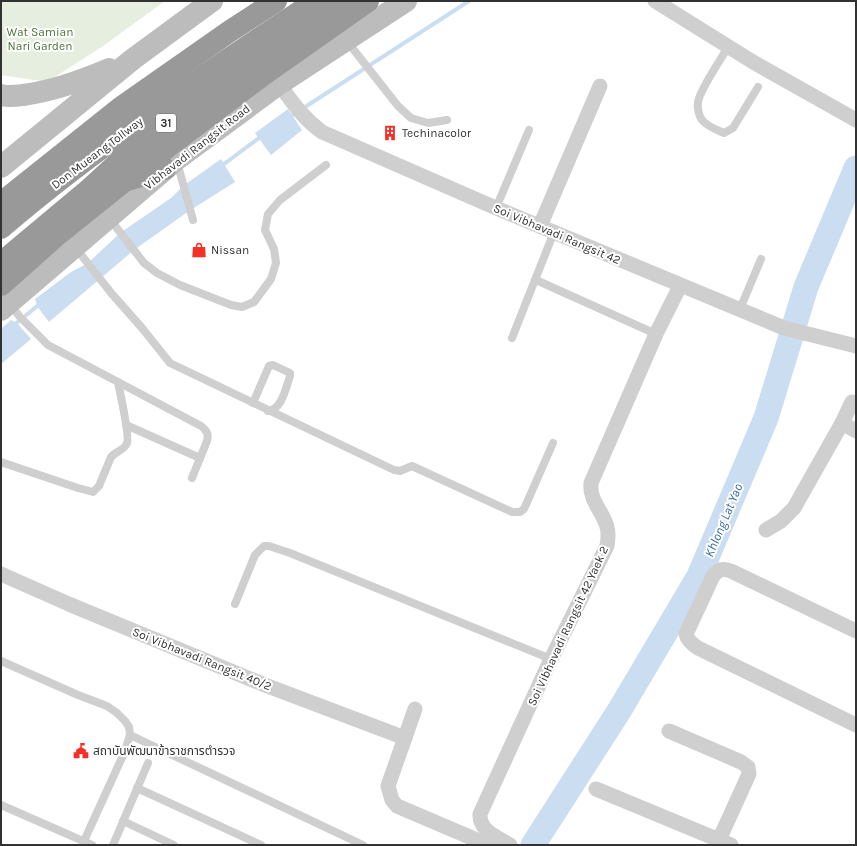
<svg xmlns="http://www.w3.org/2000/svg" width="857" height="846" font-family="Karla,'Noto Sans Thai',sans-serif">
<style>
.green{fill:#e6efdf}
.water{fill:#cbddf0}
.lines{fill:none;stroke-linecap:round;stroke-linejoin:round}
.stream{stroke:#cbddf0;stroke-width:4}
.river{stroke:#cbddf0;stroke-width:25}
.lane{stroke:#cfcfcf;stroke-width:8}
.street{stroke:#cfcfcf;stroke-width:15}
.secondary{stroke:#bcbcbc;stroke-width:22}
.highway{stroke:#999;stroke-width:22}
.highway-bridge{stroke:#999;stroke-width:22}
.labels{text-anchor:middle;stroke-width:4;stroke-linejoin:round;paint-order:stroke}
.shield{fill:#fff;stroke:#707070;stroke-width:1}
.shield-label{font-size:11px;font-weight:bold;fill:#323232}
.park-label{font-size:12px;fill:#4e723a;stroke:#fff}
.poi-label{font-size:12px;fill:#323232;stroke:#fff;text-anchor:start}
.street-label{font-size:12px;fill:#323232;stroke:#fff}
.water-label{font-size:13px;font-style:italic;fill:#376a9c;stroke:#fff}
</style>
<rect width="100%" height="100%" fill="#fff"/>
<path class="green" d="M1,1H165L103,46L47,82L1,75Z"/>
<g class="water">
<path d="M288,109L302,130L271,155L255,133Z"/>
<path d="M221,159L235,182L189,211L134,250L49,322L37,306L35,299L71,272L88,263L120,233L171,198L183,186Z"/>
<path d="M11,320L17,323L31,339L1,364V329Z"/>
</g>
<g class="lines">
<g class="stream">
<path d="M288,118L469,1"/>
<path d="M220,167L263,135"/>
<path d="M14,325L41,303"/>
</g>
<path class="river" d="M533,845L619,711L699,576L766,418L806,287L856,168"/>
<g class="lane">
<path d="M346,40L398,106L411,118L428,123L447,120"/>
<path d="M728,47C720,61 700,89 698,102C697,108 699,116 702,120C708,127 717,130 724,133L733,128L758,87"/>
<path d="M177,162L193,220"/>
<path d="M496,208L529,130"/>
<path d="M109,218L144,263L157,273L180,285L231,305L242,307L254,302L271,279L276,263L274,249L265,230L268,214L280,200L326,165"/>
<path d="M75,247L112,294L142,328L170,363L394,470L400,471L412,466L512,512H520L524,509L553,443"/>
<path d="M536,280L656,334"/>
<path d="M740,309L761,259"/>
<path d="M512,338L554,232"/>
<path d="M118,382L201,426C207,431 209,434 207,441L192,478"/>
<path d="M253,403L269,366L273,365L290,373V376C286,387 282,410 268,411"/>
<path d="M126,425L200,458"/>
<path d="M1,462L78,488L93,492L99,486L111,457C116,451 125,450 127,443C130,436 120,393 118,382L48,345L20,317L9,303"/>
<path d="M235,604L255,555L264,546H269L290,553L551,659"/>
<path d="M1,661L78,695L107,706L117,713L125,721L129,727L130,735L125,751L84,841"/>
<path d="M130,735L363,845"/>
<path d="M137,788L261,845"/>
<path d="M1,805L92,845"/>
<path d="M123,821L174,845"/>
<path d="M113,845L148,763"/>
</g>
<g class="street">
<path d="M655,1L753,62L856,120"/>
<path d="M279,84C293,103 303,118 322,132L496,208L784,328L856,346"/>
<path d="M540,226L600,86"/>
<path d="M842,423L856,431"/>
<path d="M766,530L781,521L794,508L842,423L852,402"/>
<path d="M1,574L71,605L265,685L405,738"/>
<path d="M856,631L731,571C722,568 719,569 713,576L686,634C687,640 692,644 698,648L856,725"/>
<path d="M415,709L388,786L392,800L397,806L479,841L485,845"/>
<path d="M669,731L741,762L748,767L749,774L719,840"/>
<path d="M596,789L731,845"/>
<path d="M510,845C497,837 479,831 480,814L551,659L607,546C608,540 609,533 607,527C603,511 589,501 591,483L656,334L680,286"/>
</g>
<g class="secondary">
<path d="M1,95C8,97 15,96 23,95C53,91 81,81 109,69"/>
<path d="M1,167L133,59L212,1"/>
<path d="M1,310L176,160L279,84L406,1"/>
</g>
<g class="highway">
<path d="M124,181L165,169"/>
<path d="M1,203L120,108L230,31L276,1"/>
<path d="M1,228C99,144 208,72 316,1"/>
<path d="M1,263L86,192L144,139L252,63L345,1"/>
</g>
<path class="highway-bridge" d="M1,285L56,236L157,155L263,75L368,1"/>
</g>
<defs>
<symbol id="building-bare" viewBox="-9 -9 18 18"><path d="M-4-6H4V6H1V3H-1V6H-4ZM-2.5-4.3h1.7v1.8h-1.7ZM.8-4.3h1.7v1.8H.8ZM-2.5-1h1.7V.8h-1.7ZM.8-1h1.7V.8H.8Z" fill="#f43029" stroke="#fff" stroke-width="2.5" paint-order="stroke"/></symbol>
<symbol id="shop-bare" viewBox="-9 -9 18 18"><path d="M-5-2.5h2.3a2.7 3.5 0 0 1 5.4 0H5L5.5 6h-11ZM-1.5-2.5h3a1.5 2.3 0 0 0-3 0Z" fill="#f43029" stroke="#fff" stroke-width="2.5" paint-order="stroke"/></symbol>
<symbol id="civic-bare" viewBox="-9 -9 18 18"><path d="M-.6-6.5H3V-4.5H.6V-3L4-1V1h2V6H-6V1h2V-1L-.6-3ZM-1.2 2.5V6h2.4V2.5Z" fill="#f43029" stroke="#fff" stroke-width="2.5" paint-order="stroke"/></symbol>
</defs>
<g fill-rule="evenodd">
<use href="#building-bare" x="379" y="122" width="22" height="22"/>
<use href="#shop-bare" x="188" y="239" width="22" height="22"/>
<use href="#civic-bare" x="70" y="740" width="22" height="22"/>
</g>
<g class="labels">
<rect class="shield" x="156" y="114" width="20" height="18" rx="3"/>
<g class="shield-label">
<text x="166" y="127">31</text>
</g>
<g class="park-label">
<text x="40" y="36">Wat Samian<tspan x="40" dy="14">Nari Garden</tspan></text>
</g>
<g class="poi-label">
<text x="402" y="137">Techinacolor</text>
<text x="211" y="254">Nissan</text>
<text x="93" y="755">สถาบันพัฒนาข้าราชการตำรวจ</text>
</g>
<g class="street-label">
<text transform="translate(197 147) rotate(-38)" y="4">Vibhavadi Rangsit Road</text>
<text transform="translate(97 153) rotate(-37)" y="4">Don Mueang Tollway</text>
<text transform="translate(557 234) rotate(23)" y="4">Soi Vibhavadi Rangsit 42</text>
<text transform="translate(568 626) rotate(-65)" y="4">Soi Vibhavadi Rangsit 42 Yaek 2</text>
<text transform="translate(202 659) rotate(22)" y="4">Soi Vibhavadi Rangsit 40/2</text>
</g>
<g class="water-label">
<text transform="translate(723 520) rotate(-67)" y="5">Khlong Lat Yao</text>
</g>
</g>
<rect width="857" height="846" fill="none" stroke="#323232" stroke-width="4"/>
</svg>
